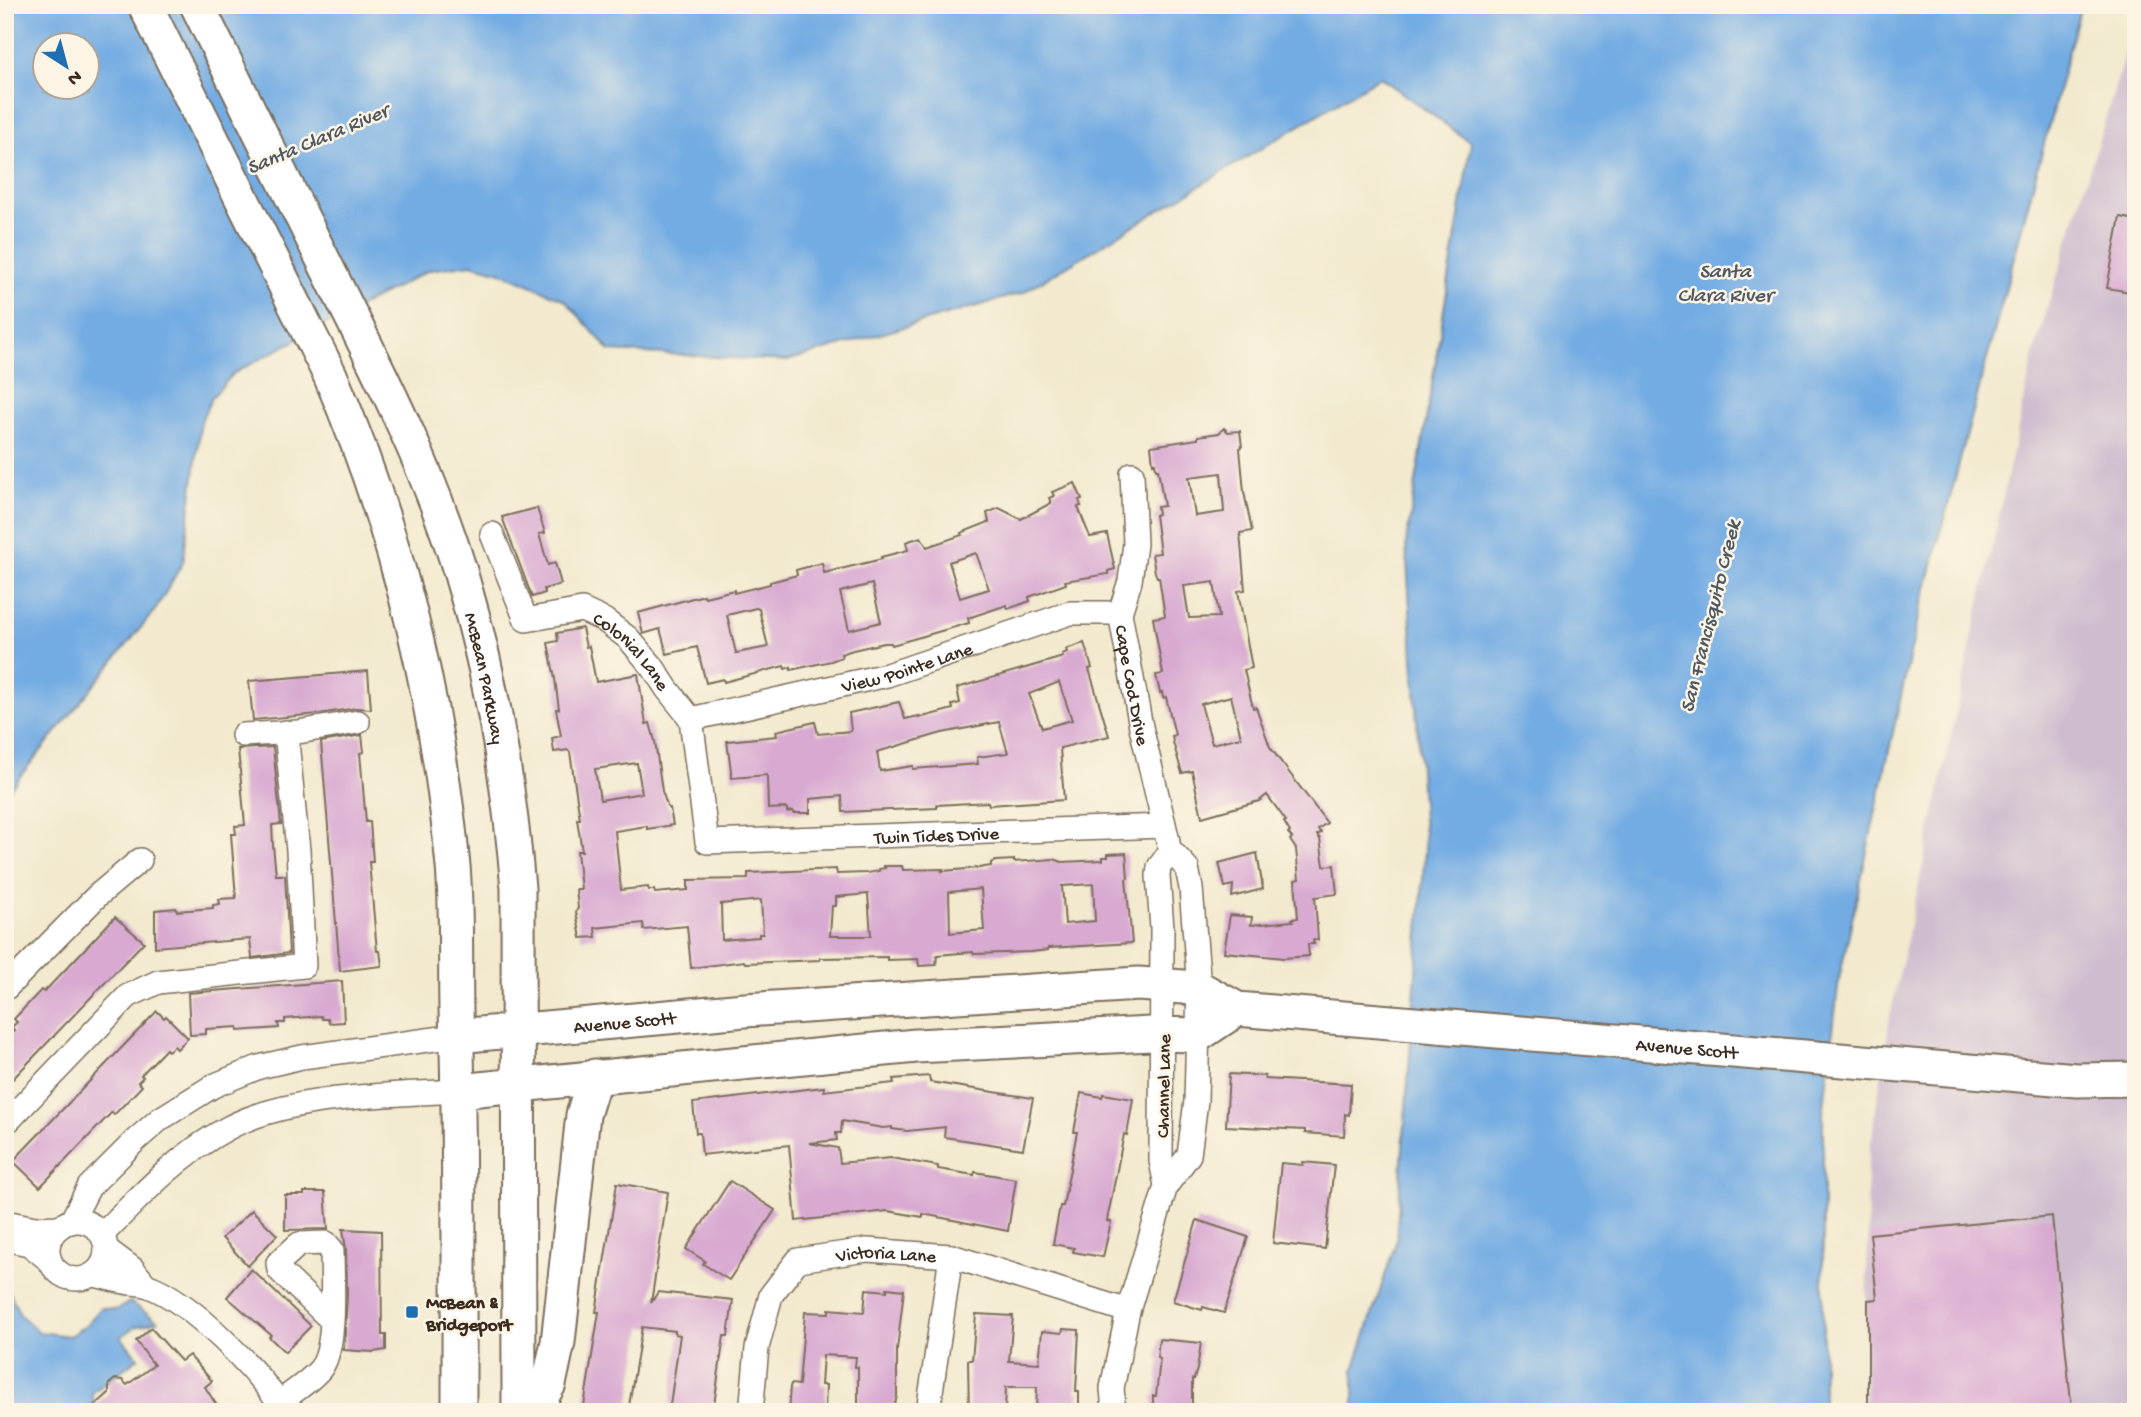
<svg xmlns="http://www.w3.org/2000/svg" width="2141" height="1417" font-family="'Gochi Hand',sans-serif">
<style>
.industrial{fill:#cfbdcf}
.water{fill:#73ace3;stroke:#576b80;stroke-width:2;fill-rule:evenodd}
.building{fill:#d8a9d1;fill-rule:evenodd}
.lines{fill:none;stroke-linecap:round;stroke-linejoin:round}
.street-casing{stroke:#7b6d5c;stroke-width:26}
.secondary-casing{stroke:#7b6d5c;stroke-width:37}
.street{stroke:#fff;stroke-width:23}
.secondary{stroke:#fff;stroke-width:33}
.poi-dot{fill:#1f6fb2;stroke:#fcf5e5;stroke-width:2.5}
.labels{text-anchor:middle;stroke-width:5;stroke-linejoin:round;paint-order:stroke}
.street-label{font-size:19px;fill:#3b2a1e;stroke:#fcf5e5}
.poi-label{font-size:19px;font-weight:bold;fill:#3b2a1e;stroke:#fcf5e5;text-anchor:start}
.water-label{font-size:21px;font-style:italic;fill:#4f5863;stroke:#fcf5e5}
</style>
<rect width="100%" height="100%" fill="#fcf5e5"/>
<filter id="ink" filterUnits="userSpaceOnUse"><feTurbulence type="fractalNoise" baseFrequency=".0143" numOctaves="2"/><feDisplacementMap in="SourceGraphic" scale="14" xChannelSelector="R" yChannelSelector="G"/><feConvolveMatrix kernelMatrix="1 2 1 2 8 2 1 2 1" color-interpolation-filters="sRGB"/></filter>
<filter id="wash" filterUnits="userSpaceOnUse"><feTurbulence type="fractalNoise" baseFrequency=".00686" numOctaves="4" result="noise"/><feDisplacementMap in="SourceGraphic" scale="28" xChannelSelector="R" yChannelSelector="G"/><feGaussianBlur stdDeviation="1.57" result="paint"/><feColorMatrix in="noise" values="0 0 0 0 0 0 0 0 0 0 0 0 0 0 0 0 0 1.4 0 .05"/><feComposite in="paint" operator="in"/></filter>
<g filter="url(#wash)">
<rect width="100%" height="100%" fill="#f2e9ce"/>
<path class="industrial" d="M2136,19V1412H1864L1868,1234L1867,1170L1890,1017L2036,345Z"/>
<g class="water">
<path d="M5,5H2081L1918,618L1839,979L1823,1114V1412H1354V1370L1396,1242L1425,851L1406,544L1471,143L1380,77L1022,293L787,361L610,351L565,300L501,272L471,264L429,270L234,373L212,397L201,421L183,562L156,609L5,795ZM46,46H88V88H46Z"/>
<path d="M5,1282L20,1315L39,1332L69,1336L85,1326L101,1308L117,1310L130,1302L158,1321L135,1327L121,1337L138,1358L92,1393L94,1403L84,1412H5Z"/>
</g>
<g id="blocks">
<g class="building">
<path d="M2120,217L2136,220V293L2107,288Z"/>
<path d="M1224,428L1228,432L1240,431L1242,447L1240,448L1244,492L1252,531L1240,533L1245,590L1238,591L1252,668L1244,670L1253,708L1256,707L1270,747L1327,823L1318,829L1321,833L1317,835L1320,839L1324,866L1334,865L1337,894L1315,897L1318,940H1313L1314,944H1308L1309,956L1284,958L1224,952L1230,915L1252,917L1251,925L1293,921L1292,919L1298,918L1295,880L1299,879L1296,849L1290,840L1292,838L1288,833L1290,832L1284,822L1286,821L1267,795L1259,801L1202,817L1192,771L1182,773L1173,742L1172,736L1175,735L1166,697L1163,698L1162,692L1160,693L1156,675L1163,674L1153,618L1165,616L1159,577H1157L1155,572L1152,554L1160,553L1155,515L1158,514L1157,507L1164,506L1158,469H1156L1155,463L1153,464L1151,446L1198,439V436L1219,433ZM1221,473L1224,512L1195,516L1189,477ZM1214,582L1219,617L1189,618L1184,586ZM1231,696L1241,737L1212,744L1201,704Z"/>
<path d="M1075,483L1082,499L1079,500L1081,506L1078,507L1090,537L1107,534L1115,569L1108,571V574L1065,581L1066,584L1029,597L1030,601L1008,609L1007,605L968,618L969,623L892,645L891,643H884L853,650L841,654L842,657L831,661L791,670V667L785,669L784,666L724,682L723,679L706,683L697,647L667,654L660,629L643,634L638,613L704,595L705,597L734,590V593L770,584V582L797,575L796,570L822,563L824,573L882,559L881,557L908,550L906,542L921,537L927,547L962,535L961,533L989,522L987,513L999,508L1021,519L1051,503L1049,498L1054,496L1052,492ZM976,553L989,589L960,598L949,562ZM872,584L881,622L849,630L840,592ZM756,608L759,609L768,647L736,653L727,615Z"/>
<path d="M537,508L545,533L539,534L548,565L555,563L561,584L544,589L545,593L532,597L502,517Z"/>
<path d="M582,628L586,647L589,646L596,682L638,674L646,724L650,723L655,741L662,791L668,808H670L673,825L647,829V826L615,831L621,890L648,887L649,890H654L655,893L688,890V880L748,879V873L836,869L837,874L867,873L879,871V869L885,868L884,866H902L903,870L943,869L942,871L979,868L991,866V863L996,861L1014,860V862L1054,859L1062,862L1103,860V857H1108V854L1126,853L1128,878L1126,879L1132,943L1048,948V950L1031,952L974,954L973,952L937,955L936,965L919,966L918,959L887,960V957L820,958V960L745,963L744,961L691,968L687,926L644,930L643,923L595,928L596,937L581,938L576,912L578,908L576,889H581L577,851H582L577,819H580L570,752L568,750L554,752L552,738L561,736L556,709H559L555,679L548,643L558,641L557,633ZM637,763L642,793L600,800L595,769ZM1093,884L1095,921L1065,924L1062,886ZM981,889L984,930L950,933L949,892ZM868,894L871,936H830L832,906H836V897ZM761,900L763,934H759V937L722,940L721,904Z"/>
<path d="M1084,643L1092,668L1089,669L1109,736L1060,748L1064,800L989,805L988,802L937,805V808L843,812L842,796L810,799V813H793V811L787,812V808L768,809L767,775L732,778L727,741L777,736L776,731L815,722L818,734L851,731L849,713L899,702L905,719L919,716V718L953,709L952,705L960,703L957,688L1063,657L1062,654L1067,652L1066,649ZM1059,682L1072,720L1042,728L1029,694ZM999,722L1008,753L977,757L978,764L913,769V766L880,771L877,752L942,733Z"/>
<path d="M368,671L371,709L356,708L319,714L253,720L249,681Z"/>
<path d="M362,735L364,752L360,753L366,822H370L373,862H369L377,951H380L382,966L340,971L321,742Z"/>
<path d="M273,747L281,824L272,825L273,845L276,875H285L289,953L252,958L250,939L155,947V910L176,908L177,911L213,908V905L220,904L219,899L236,898L231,834H236L235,826L245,825L238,749Z"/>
<path d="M1257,853L1263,889L1232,897L1233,885L1225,887L1219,863Z"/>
<path d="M115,917L144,942L5,1087V1039L14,1030L12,1027L17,1022L14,1019L41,990L44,992Z"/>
<path d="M342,981L344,1022L329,1023L328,1019H322L321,1016L285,1019V1023H278L279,1028L238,1031V1027L206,1029V1034L190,1035L188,993Z"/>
<path d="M157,1011L164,1018L166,1016L188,1038L177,1049L174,1046L168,1051L166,1049L141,1075L143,1077L138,1082L142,1086L114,1115L112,1112L40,1187L13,1161Z"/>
<path d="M1229,1074L1265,1076V1079L1351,1084L1349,1115L1345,1114L1344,1136L1305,1133V1130L1226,1126Z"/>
<path d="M929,1076L930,1082L1033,1098L1023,1149L944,1137L945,1127L907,1131L892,1129V1127L883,1128L842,1121L841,1133H836L837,1140L809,1143L838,1148L840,1163L891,1158L938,1166V1169L974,1175L975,1172L1016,1179L1008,1231L923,1214V1217L888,1211L796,1221L789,1145L702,1155L700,1133H696L693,1103L824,1087V1091L894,1083L893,1079Z"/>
<path d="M1081,1093L1102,1097L1103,1094L1133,1099L1127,1135L1124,1134L1107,1221L1111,1222L1103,1257L1073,1252L1074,1248L1053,1244L1060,1206H1063L1077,1132H1074Z"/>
<path d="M1303,1162L1334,1165L1325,1249L1273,1243L1281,1163L1303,1165Z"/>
<path d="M730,1181L775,1210L729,1280L703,1264L705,1261L686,1249Z"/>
<path d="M617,1183L668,1192L651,1303L658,1292L733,1300L728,1336H724L713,1412H669L680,1335L675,1334V1331L642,1327L628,1412H583L599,1312H596Z"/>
<path d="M304,1192H325L328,1229L285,1230V1195H304Z"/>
<path d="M252,1210L277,1235L248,1266L222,1238Z"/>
<path d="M2052,1216L2072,1412H1868V1300L1877,1299L1870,1234Z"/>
<path d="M1197,1220L1248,1237L1224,1313L1203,1307L1202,1310L1173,1301Z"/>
<path d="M343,1229L381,1231L382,1335H386V1350L373,1352L344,1350L347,1294L346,1250Z"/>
<path d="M251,1269L311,1326L285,1352L269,1337L271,1335L227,1297Z"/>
<path d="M887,1288L904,1290L897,1350V1396L893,1412H858V1367H855L856,1357L823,1355L821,1385H826L825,1412H788L790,1387L791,1384L799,1385L805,1312L829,1313V1309L864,1312L866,1289L887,1291Z"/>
<path d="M976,1314L1013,1316L1009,1361L1039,1363L1042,1331L1062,1333L1063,1329L1079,1330L1076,1392H1079V1411L1036,1410L1037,1387H1006L1005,1412H969L968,1360H972Z"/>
<path d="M151,1328L181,1361L189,1355L212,1381L205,1387L221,1412H88L109,1393V1384L115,1379L122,1380L127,1385L154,1365L136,1341Z"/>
<path d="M1159,1339L1201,1343L1197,1369L1194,1379H1192V1412H1153V1396H1156L1160,1359L1157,1358Z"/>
</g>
</g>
</g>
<g filter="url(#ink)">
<use href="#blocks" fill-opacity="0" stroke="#7b6d5c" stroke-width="2"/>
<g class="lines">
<defs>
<g id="street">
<path id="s1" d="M1132,474L1135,544L1130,581L1120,613L1141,727L1168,841"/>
<path id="s2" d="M492,534L526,620L582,610L604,620L628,638L652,666L667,689L691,719L707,842L1164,826"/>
<path id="s3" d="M691,719L887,675L1070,613H1120"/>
<path d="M243,735L298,732L358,722"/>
<path d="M5,989L97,896L140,860"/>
<path d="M5,1120H9L128,996L158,982L304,966L298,850L286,732"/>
<circle cx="77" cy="1250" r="29"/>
<path d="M5,1222L35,1228L60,1227"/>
<path d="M71,1222L89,1187L137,1139L160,1119L213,1086L259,1067L302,1057L457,1036"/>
<path d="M102,1235C140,1196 179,1154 228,1128C290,1095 389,1095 459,1091"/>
<path d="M5,1239L29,1244L50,1261"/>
<path d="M106,1249L133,1269L145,1284"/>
<path d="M93,1275C104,1277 114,1280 125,1282C132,1284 140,1283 146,1285C192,1301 259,1372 285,1412"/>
<path d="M279,1403C292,1392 311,1381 321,1368C337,1347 332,1278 332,1250L326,1243L299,1244L278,1263L279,1270L331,1320"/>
<path id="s4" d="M751,1412L757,1348L771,1295L798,1260L867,1250L951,1256L1128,1311"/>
<path d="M928,1412L951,1256"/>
<path d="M1114,1412L1112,1388L1128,1311L1166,1186L1189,1155L1196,1101L1199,988L1191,888L1187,868L1171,851L1159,867L1158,876L1162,928L1161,1161L1166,1186"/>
</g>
<g id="secondary">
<path d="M145,5L330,375C397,531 437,697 453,866C457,913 455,962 456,1009C460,1143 459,1278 459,1412"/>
<path id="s5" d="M197,5C244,100 291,195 338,290C384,381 430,473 460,571C491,674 509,781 518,888L519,1412"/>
<path id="s6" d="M457,1036L745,1010L1138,984L1199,988L1237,1009L2077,1080L2136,1079"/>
<path d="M459,1091L916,1046L1151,1034L1198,1035L1237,1009"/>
<path d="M533,1412L549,1384L558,1342L583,1115L595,1076"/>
</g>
</defs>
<use href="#street" class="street-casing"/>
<use href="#secondary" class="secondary-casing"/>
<use href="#street" class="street"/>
<use href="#secondary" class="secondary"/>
</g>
</g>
<rect class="poi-dot" x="405" y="1305" width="14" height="14" rx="3.5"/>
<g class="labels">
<g class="street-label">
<text dy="7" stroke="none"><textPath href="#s2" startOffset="215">Colonial Lane</textPath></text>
<text dy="7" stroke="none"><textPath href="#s3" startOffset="222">View Pointe Lane</textPath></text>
<text dy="7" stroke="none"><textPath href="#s5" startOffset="735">McBean Parkway</textPath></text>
<text dy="7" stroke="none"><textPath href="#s1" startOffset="214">Cape Cod Drive</textPath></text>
<text dy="7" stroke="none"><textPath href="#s2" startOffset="660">Twin Tides Drive</textPath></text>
<text dy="7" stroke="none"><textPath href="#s6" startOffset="168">Avenue Scott</textPath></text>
<text dy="7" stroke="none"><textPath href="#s6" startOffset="1239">Avenue Scott</textPath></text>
<text transform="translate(1162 1086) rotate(-89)" y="7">Channel Lane</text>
<text dy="7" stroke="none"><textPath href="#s4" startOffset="252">Victoria Lane</textPath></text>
</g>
<g class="poi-label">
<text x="426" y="1308">McBean &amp;<tspan x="426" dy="22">Bridgeport</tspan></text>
</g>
<g class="water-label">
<text transform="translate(317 138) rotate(-23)" y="7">Santa Clara River</text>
<text x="1725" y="277">Santa<tspan x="1725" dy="24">Clara River</tspan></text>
<text transform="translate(1709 616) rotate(-76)" y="7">San Francisquito Creek</text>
</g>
</g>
<rect width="2141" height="1417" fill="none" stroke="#fcf5e5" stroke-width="28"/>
<g transform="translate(66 66) rotate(144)"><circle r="33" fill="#fcf5e5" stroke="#afa495" stroke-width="2"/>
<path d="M0-5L12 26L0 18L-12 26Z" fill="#1f6fb2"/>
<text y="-10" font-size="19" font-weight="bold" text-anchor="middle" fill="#3b2a1e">N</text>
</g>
</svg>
